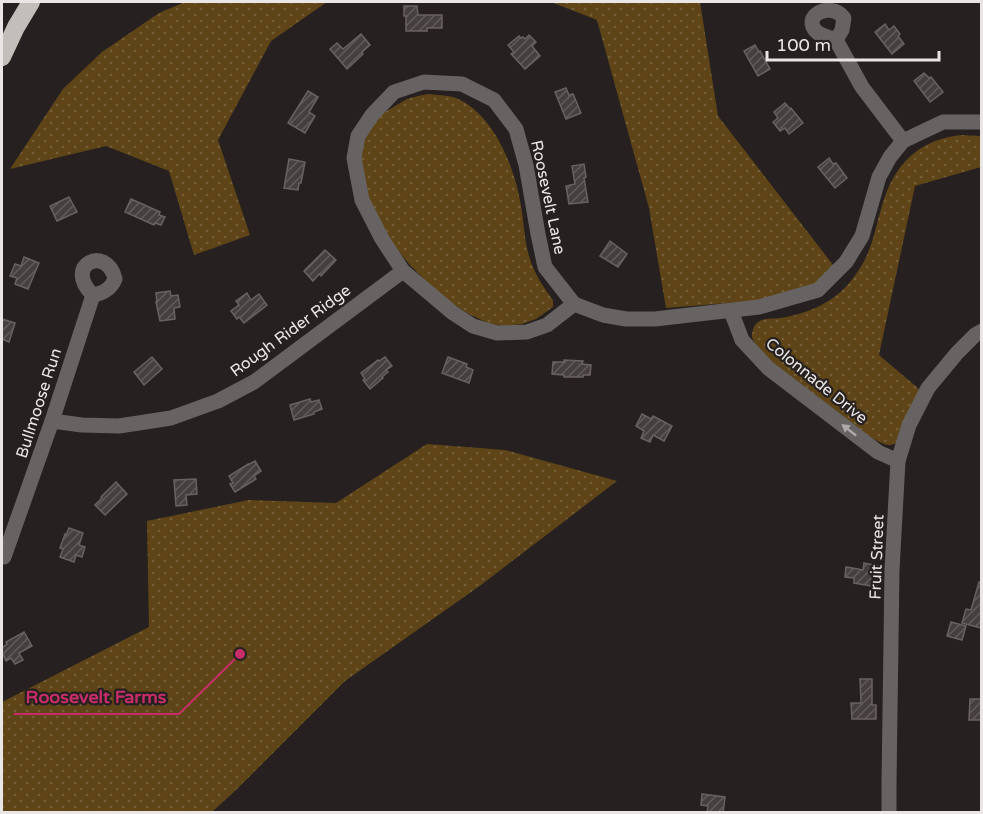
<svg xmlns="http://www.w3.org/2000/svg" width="983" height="814" font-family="'Varela Round',sans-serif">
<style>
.green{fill:url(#green-dots)}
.building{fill:url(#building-hatch);stroke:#696263;stroke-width:1.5}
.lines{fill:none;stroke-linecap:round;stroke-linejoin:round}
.minor{stroke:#666362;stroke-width:15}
.highway{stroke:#c4beba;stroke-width:18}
.oneway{fill:#afabab}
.labels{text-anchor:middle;stroke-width:4.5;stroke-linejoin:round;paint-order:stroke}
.street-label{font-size:16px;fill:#eae6e6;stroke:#262120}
.leader{fill:none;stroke:#c62d69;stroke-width:2}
.callout-dot{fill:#c62d69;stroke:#262120;stroke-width:2}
.callout-label{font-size:18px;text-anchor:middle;font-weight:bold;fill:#c62d69;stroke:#262120;stroke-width:4.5;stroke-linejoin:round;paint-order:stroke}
</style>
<defs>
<pattern id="green-dots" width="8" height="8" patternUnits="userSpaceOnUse" patternTransform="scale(1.5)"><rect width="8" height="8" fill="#5e4416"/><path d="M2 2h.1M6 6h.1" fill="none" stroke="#755f38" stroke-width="1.8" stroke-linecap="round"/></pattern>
<pattern id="building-hatch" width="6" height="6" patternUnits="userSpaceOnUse" patternTransform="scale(1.5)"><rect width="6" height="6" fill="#463f40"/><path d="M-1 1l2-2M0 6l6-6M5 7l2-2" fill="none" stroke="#615b5c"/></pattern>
</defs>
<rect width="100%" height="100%" fill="#262120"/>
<g class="green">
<path d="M185,2H327L271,41L218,140L250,235L194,255L169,171L106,146L10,169L63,89L102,52L159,13Z"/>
<path d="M551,2H700L718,116L837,270L822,282L764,300L666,308L649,208L597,20Z"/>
<path d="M428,94C437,95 447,95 456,98C494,114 515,168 521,206C524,222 524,239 529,256C534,273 543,287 553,300V307L536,319L522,324L504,326L488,323L467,313L442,297L410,265L392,243L368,198L360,159L363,141L380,115L407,99L418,96Z"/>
<path d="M961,135L981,136V167L915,186L879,355L919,389L897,443C892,445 889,446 884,444C866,437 850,422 835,410C811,392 772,367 755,343C752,339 751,335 753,330C754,325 757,322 762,320C767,318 774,319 780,318C809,314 837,301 854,277C873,251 873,235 882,206C894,164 918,140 961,135Z"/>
<path d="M427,444L505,450L617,481L481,585L345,681L238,788L212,812H2V702L149,627L147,521L249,500L336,503Z"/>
</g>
<g class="building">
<path d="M404,6H417L418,15H442V28H427V31H406V16H404Z"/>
<path d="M885,24L889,30L894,26L900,34L898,36L904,44L892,54L875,32Z"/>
<path d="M361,34L370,45L362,52L363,54L347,69L330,49L337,43L343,49Z"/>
<path d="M529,35L536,42L532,46L540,56L525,69L511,54L514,52L508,45L519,36L521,38L523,37L525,39Z"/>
<path d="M755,45L759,52L760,51L770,69L758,76L744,51Z"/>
<path d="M924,73L929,78L931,77L943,92L930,102L914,81Z"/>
<path d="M566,88L569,95L573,94L581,113L566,119L555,92Z"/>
<path d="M308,91L318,97L309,112L315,116L305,133L288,123Z"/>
<path d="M785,103L790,109L791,108L803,123L789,134L785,128L780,131L773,122L778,118L774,112Z"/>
<path d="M829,158L833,164L836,163L847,178L835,188L818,167Z"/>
<path d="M289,159L305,162L301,183H299L298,190L284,188Z"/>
<path d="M584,164L586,177L584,178L588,202L569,204L566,186L575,184L572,166Z"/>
<path d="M69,197L77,212L57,221L50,206Z"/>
<path d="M131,199L160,212L159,215L165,217L161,225L155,223L154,225L125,212Z"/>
<path d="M610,241L627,254L618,267L600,256Z"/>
<path d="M325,250L336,260L321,276L319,274L313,281L304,271Z"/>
<path d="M24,257L39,263L28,289L15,284L17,278L10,276L15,264L21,266Z"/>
<path d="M170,291L171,296L178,295L180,307L174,308L175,319L160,321L156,302H157L156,293Z"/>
<path d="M247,293L251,300L259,294L267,305L244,323L239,317L237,319L231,311L239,305L236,301Z"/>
<path d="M2,319L15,323L9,342L2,339Z"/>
<path d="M152,357L162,369L144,385L134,372Z"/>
<path d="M385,357L392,366L386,370L388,372L382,377L383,378L370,389L363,380L365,379L361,373L378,360L379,361Z"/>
<path d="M448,357L467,364L466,367L473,370L469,383L442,373Z"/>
<path d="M564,360L583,361L582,364L591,365L590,375H583V377H564V375L552,374L553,362H564Z"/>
<path d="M310,399L311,402L319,400L322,409L314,412V414L294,420L290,405Z"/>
<path d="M642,414L651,419L653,416L672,426L664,441L653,435L650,442L641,438L644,431L636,426Z"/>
<path d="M255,461L261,471L254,476L256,479L235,492L230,484L233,483L229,476L248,464V465Z"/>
<path d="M196,479L197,494L186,495L187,505L176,506L174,480Z"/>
<path d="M116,482L127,494L105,515L95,505L102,498L101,497Z"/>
<path d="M69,528L83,533L79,545L85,547L82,557L76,555L74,562L60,557L63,549L60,548L65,534L66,535Z"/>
<path d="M864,563L880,566L877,587L854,583V578L845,577L846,567L863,570Z"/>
<path d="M979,582L981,583V628L962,623L966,609L971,610Z"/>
<path d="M951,622L966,626L962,640L947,636Z"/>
<path d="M24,632L32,646L19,653L23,660L15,664L11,658L6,661L2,652V648L7,644L6,642Z"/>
<path d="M860,679H872V705H876V719H852L851,703H861Z"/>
<path d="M970,699H981V720H969Z"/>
<path d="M702,794L725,797L723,813H707L708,806L701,805Z"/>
</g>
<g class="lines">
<g class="minor">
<path d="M836,40L842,30L844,18C830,0 799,17 818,33C823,36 830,38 836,40L862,87L903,141"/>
<path d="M424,82L462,84L494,100L516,129L526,165L538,234L545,267L574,304L547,325L527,332L497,333L473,326L453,313L403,271L382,239L362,200L354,158L358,136L372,115L394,92Z"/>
<path d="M574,304L603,315L626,319H655L759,307L818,290L846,262L862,236L879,177L890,157L903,141L943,122H982"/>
<path d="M731,311L742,340L768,368L878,452L898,461"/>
<path d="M52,421L82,425L119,426L171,418L218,401L254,382L403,271"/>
<path d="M4,557L52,421L93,295C62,265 107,244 115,279C111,289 104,293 93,295"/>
<path d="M889,812V783L892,570L898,461L909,425L928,388L957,353L975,335L982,331"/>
</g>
<path class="highway" d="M2,57L16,27L31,2"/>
</g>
<defs><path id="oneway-solid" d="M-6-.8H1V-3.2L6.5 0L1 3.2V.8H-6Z" transform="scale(1.5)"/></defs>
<use class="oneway" href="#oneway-solid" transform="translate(849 430) rotate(-142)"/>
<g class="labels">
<g class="street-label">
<text transform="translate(549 197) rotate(78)" y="6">Roosevelt Lane</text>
<text transform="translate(290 330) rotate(-36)" y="6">Rough Rider Ridge</text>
<text transform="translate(817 380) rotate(39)" y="6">Colonnade Drive</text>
<text transform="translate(38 403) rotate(-72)" y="6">Bullmoose Run</text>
<text transform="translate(876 557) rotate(-88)" y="6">Fruit Street</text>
</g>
</g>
<path class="leader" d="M240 654L179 714H14"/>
<circle class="callout-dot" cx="240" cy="654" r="6"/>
<g class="callout-label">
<text x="96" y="703">Roosevelt Farms</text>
</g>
<rect width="983" height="814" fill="none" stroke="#eae6e6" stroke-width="6"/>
<path d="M767 51v9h172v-9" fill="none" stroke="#eae6e6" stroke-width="3"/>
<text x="776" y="51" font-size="18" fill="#eae6e6" stroke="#262120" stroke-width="4.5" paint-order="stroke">100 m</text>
</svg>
